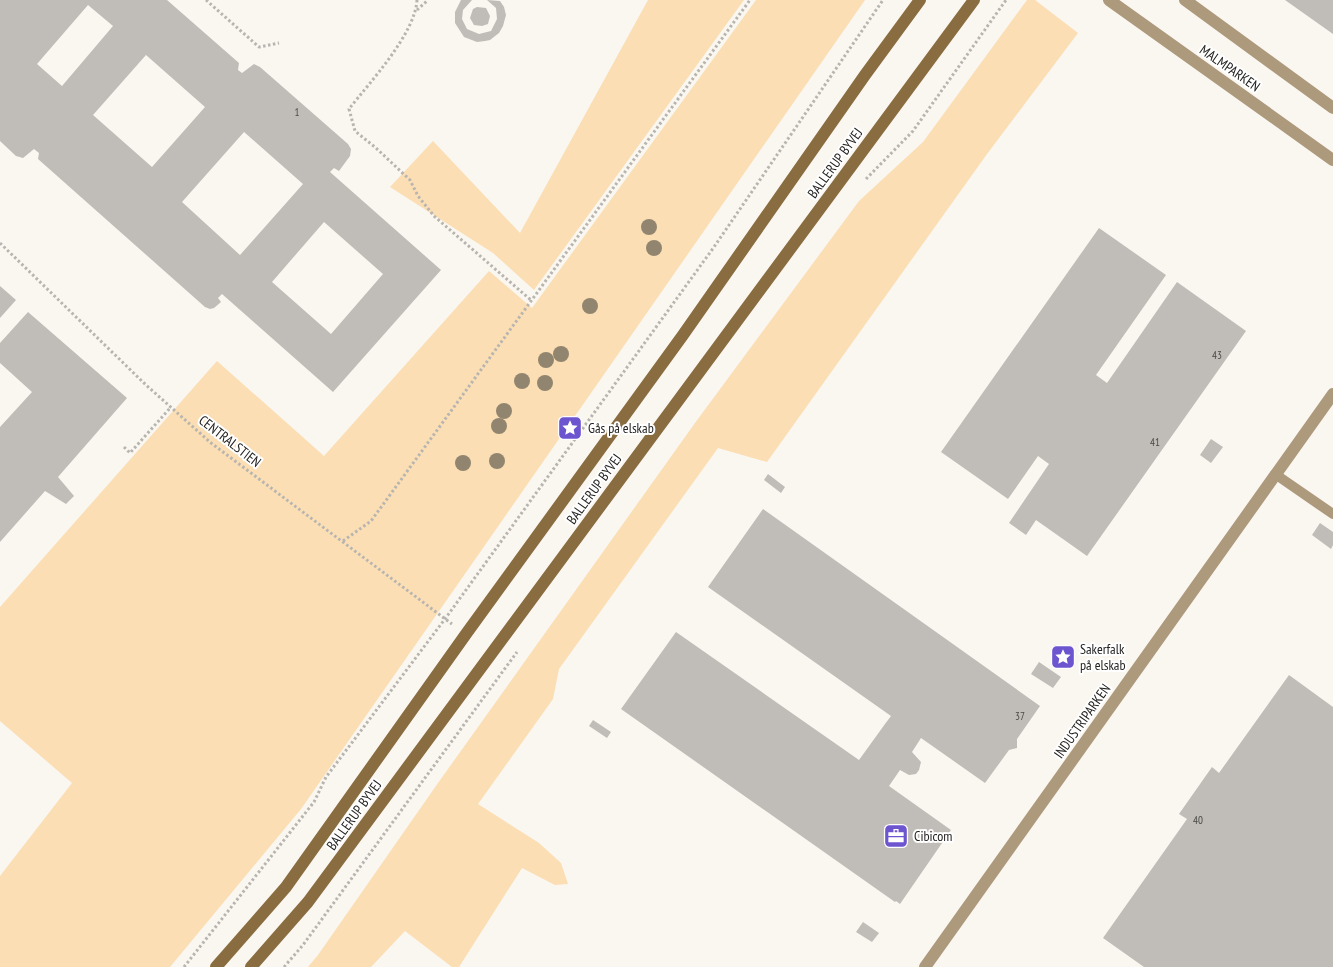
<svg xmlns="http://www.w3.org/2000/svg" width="1333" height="967" font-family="'PT Sans Narrow',sans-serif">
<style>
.green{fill:#fbdeb3}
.building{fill:#c0bcb7;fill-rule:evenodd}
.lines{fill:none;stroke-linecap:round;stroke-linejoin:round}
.path{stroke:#b8b5b0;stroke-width:3;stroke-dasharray:2.5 2.5;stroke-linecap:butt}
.service{stroke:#ad997c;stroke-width:10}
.tertiary{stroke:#ad997c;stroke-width:12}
.secondary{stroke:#896c3f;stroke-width:12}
.tree{fill:#928570}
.labels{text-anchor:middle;stroke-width:4;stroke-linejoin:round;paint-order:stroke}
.number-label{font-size:11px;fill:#4b4946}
.street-label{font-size:14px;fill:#242321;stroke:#fff}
.poi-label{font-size:14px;fill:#242321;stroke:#fff;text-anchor:start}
</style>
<rect width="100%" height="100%" fill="#faf6f0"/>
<g class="green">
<path d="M648,0H744L534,290L493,253L390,187L433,141L520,233Z"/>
<path d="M756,0H865L301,809L170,967H0V876L72,783L0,721V607L217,361L324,456L489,271L532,308Z"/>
<path d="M1027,0H1035L1078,33L987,154L767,462L718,448L559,669L553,699L478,804L539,843L561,863L568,884L555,885L522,868L459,967H452L405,931L371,967H308L318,955L438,783L695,423L859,201L923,142Z"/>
</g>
<g class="building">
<path d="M0,0H167L239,63L238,70L242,73L254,64L260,67L348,144L351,149L350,156L339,171L334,168L330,172L441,270L333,392L222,294L218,298L221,302L214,308L210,309L205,307L38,159L39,153L34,149L23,158L16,156L0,141ZM88,5L113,26L62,86L37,64ZM146,55L205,107L152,167L93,115ZM244,132L303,184L240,255L182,202ZM324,222L383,274L331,334L272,282Z"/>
<path d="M461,0H472L463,10L462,19L467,29L479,34L491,31L497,19L496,8L487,0L500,1L504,7L506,15L503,26L499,33L490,40L485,41L477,42L464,37L455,23V12Z"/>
<path d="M1285,0H1333V34Z"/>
<path d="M477,7L486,8L490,16L488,24L482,26L474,25L470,18L473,9Z"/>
<path d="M1099,228L1166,275L1096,375L1107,383L1177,282L1246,331L1087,556L1036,520L1026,535L1009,523L1049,464L1038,456L1008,499L941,452Z"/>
<path d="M0,286L16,300L0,318Z"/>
<path d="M28,312L127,398L58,477L74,496L66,504L45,491L0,542V427L32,392L0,363V343Z"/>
<path d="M1211,439L1223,447L1211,463L1200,455Z"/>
<path d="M768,474L785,487L781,493L764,480Z"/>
<path d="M763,509L1040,706L1017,739V748L1009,750L985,783L921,738L912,752L921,762L919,770L916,774L909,775L900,770L889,786L951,830L900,904L896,901L895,902L621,709L676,632L859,760L885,724L891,716L708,587Z"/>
<path d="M1320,523L1333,532V545L1331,549L1312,535Z"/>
<path d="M1039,662L1061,677L1053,688L1031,674Z"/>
<path d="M1289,675L1333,707V967H1144L1103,938L1187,819L1179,814L1212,767L1219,773Z"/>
<path d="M593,720L611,732L607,738L589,726Z"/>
<path d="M863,922L879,933L872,942L856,932Z"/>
</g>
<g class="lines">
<g class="path">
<path d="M206,0L259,47L279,43"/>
<path d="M417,0C415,34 370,82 349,109L355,131L376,148L410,180L418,196L434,216L532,301"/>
<path d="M417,10L428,0"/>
<path d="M866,179L913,131L1006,0"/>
<path d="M0,243L146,385L211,443L452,624"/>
<path d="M124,447L130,453L171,407"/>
<path d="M343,541L371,521L750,0"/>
<path d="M184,967L314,802L326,777L445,619L714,247L883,0"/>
<path d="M284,967L303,945L517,652"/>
</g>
<path class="service" d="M1275,474L1333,514"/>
<g class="tertiary">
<path d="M1109,0L1333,160"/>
<path d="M1185,0L1333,108"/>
<path d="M925,967L1333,394"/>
</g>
<g class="secondary">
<path d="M216,967L286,887L466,634L683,335L865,75L920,0"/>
<path d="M251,967L308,902L974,0"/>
</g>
</g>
<g class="tree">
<circle cx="649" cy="227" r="8"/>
<circle cx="654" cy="248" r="8"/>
<circle cx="590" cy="306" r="8"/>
<circle cx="561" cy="354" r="8"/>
<circle cx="546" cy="360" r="8"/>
<circle cx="522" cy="381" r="8"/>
<circle cx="545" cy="383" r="8"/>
<circle cx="504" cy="411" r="8"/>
<circle cx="499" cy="426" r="8"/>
<circle cx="497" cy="461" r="8"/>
<circle cx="463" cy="463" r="8"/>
</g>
<defs>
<symbol id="sight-square" viewBox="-11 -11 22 22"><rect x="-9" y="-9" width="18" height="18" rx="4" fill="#6c55cf" stroke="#fff"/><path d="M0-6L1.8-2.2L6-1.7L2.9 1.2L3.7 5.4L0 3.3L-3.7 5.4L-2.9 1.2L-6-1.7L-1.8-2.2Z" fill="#fff"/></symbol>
<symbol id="office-square" viewBox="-11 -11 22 22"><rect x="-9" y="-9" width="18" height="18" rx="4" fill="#6c55cf" stroke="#fff"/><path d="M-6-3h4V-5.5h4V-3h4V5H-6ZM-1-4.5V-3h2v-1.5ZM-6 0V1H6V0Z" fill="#fff"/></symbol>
</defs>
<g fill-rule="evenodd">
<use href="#sight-square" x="556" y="414" width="28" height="28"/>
<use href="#sight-square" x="1049" y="643" width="28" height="28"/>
<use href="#office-square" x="882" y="822" width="28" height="28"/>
</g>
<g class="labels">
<g class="number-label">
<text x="297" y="116">1</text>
<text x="1217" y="359">43</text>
<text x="1155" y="446">41</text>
<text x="1020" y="720">37</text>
<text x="1198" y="824">40</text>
</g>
<g class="street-label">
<text transform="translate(1230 68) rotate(35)" y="5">MALMPARKEN</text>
<text transform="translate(835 163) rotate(-54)" y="5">BALLERUP BYVEJ</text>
<text transform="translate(230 441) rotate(38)" y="5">CENTRALSTIEN</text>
<text transform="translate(594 489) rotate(-54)" y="5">BALLERUP BYVEJ</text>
<text transform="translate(1082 721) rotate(-55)" y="5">INDUSTRIPARKEN</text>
<text transform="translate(354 815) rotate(-54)" y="5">BALLERUP BYVEJ</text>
</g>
<g class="poi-label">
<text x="588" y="433">Gås på elskab</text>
<text x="1080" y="654">Sakerfalk<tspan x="1080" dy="16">på elskab</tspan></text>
<text x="914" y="841">Cibicom</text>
</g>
</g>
</svg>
